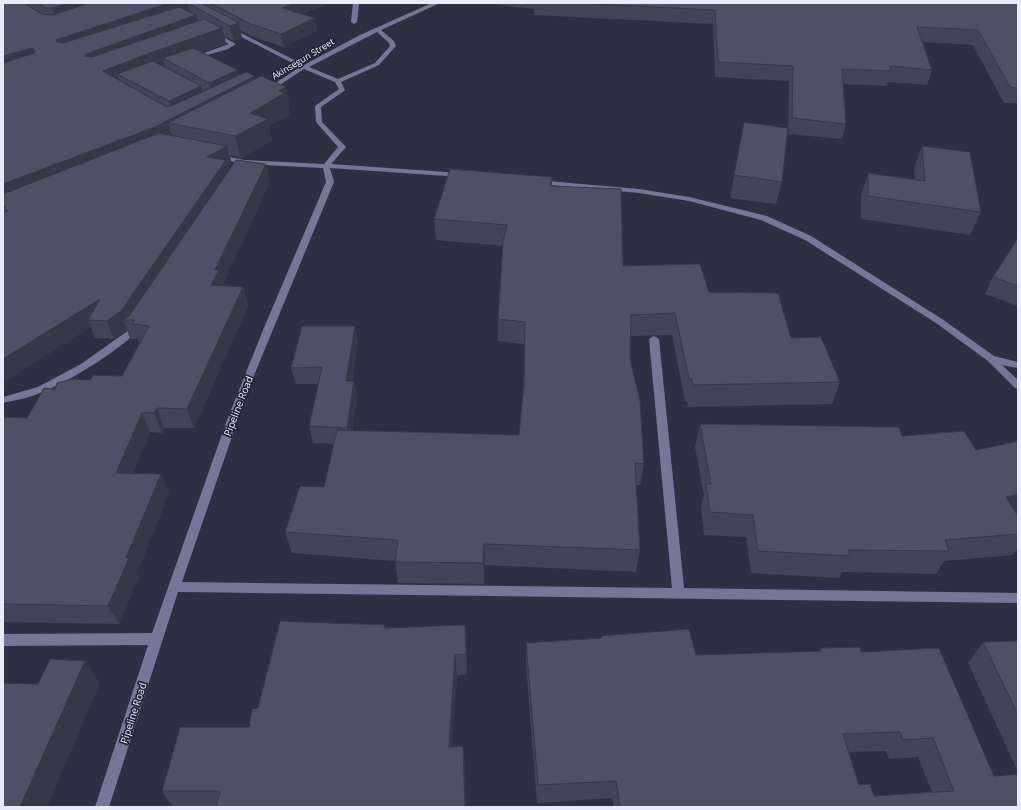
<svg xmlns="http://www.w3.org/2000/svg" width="1021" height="810" font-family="'Open Sans',sans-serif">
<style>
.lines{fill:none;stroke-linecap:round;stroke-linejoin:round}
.minor{fill:#767698;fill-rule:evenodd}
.wall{fill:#444458;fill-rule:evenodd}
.shaded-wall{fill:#373747}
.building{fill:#4f4f66;stroke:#373747;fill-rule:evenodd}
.labels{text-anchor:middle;stroke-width:3.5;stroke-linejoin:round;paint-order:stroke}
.far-street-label{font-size:9px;fill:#eaebf8;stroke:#252539}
.street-label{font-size:10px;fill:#eaebf8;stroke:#252539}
</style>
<rect width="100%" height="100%" fill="#2f2f44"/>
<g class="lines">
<g class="minor">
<path d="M353,3H359L357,22L354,24L351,22Z"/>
<path d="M432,3H440L381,30L394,41L396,46L379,65L341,82L345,90L344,91L321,107L322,122L346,147L331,164L461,173L465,175L461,177L330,168L334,182L248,390L182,582L672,588L649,339L654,336L659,339L684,588L1018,593V603L178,592L109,807H95L148,645L3,646V634L152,633L227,420L263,330L326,182L323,168L245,164L218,159L214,157L218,155L245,160L324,164L338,147L316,122L315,106L339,89L335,82L304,69L269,92H265V90L300,67L228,30L233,29L304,65L360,35ZM377,32L389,43L390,46L375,63L338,79L309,67Z"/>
<path d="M210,32H214L236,44L228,49L193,59V57L229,44L210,34Z"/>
<path d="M536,180L639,189L689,197L767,216L811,236L942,319L994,356L1018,362V368L1002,365L1018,380V389L1015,388L988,361L936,323L805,240L761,220L689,201L639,193L539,184H536Z"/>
<path d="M137,322L142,325C128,346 69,381 45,391C32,397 17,400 3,403V397L38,387L81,364L129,330L134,323Z"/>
</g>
</g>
<g class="wall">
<path d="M3,3H330L301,14L317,31L283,47L254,37L240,30L242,38L234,41L224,36L226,44L202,52L238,70L239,75L255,76L256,79L290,108L288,109L289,115L269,126L272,141L241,158L230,155L231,163L228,165L229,169L266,164L270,182L223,284L224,286L243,287L248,306L194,428H164L162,433L150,432L133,473L169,493L137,573L139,577L119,624L3,622V417L27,418L55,389L90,380L122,376L139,343L138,339H130L127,330L114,339L95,338L91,327L3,212Z"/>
<path d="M483,3H1018V103H1004L973,45L923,42L932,70L927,85L888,82L887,86L843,84L846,124L842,139L788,134L789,81L715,77L713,24L534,15V9Z"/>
<path d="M744,122L782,182L776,204L730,198Z"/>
<path d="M922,146L981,212L970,235L861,219V195L868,173L915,179L914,168Z"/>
<path d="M552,177V186L623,266L709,292L791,338L840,382L832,404L688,407L687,401H685L672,335L631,336L630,359L644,464L640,485H636L640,550L636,572L485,565L484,584L398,583L395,561L292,553L285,532L324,487L334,444L313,443L309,426L319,384H296L291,368L358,343L352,381H354L357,398L352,431L519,435L524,381V344L498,341V319L503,246L436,240L434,219Z"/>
<path d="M1018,238V306L985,294L993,277Z"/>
<path d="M700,424L902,436L976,450L1018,441V514H1017L1018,516V548L1013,555L944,561L936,574L842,572L839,578L751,573L746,537L704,535L701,506L704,495L695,447Z"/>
<path d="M385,625L386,628L465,625L467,646V674L457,675L452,746H463L465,765L466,807H173L162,791L249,727L258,708Z"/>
<path d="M601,636L696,655L819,652L820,648L861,652L994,776L1018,807H614L612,798L537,803L526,664V643L601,638ZM886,751L889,759L918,757L932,792L874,796L859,785L849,752Z"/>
<path d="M1018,641V772L968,663L983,642Z"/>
</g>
<g class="shaded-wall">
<path d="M70,3H123L58,24L52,8Z"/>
<path d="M169,3H187L190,13L62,55L56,40Z"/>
<path d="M295,3H330L284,20L282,8Z"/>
<path d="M196,15L200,31L91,72L85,56L86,54Z"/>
<path d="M315,18L317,31L283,47L281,34Z"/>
<path d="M239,23L242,38L234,41L230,26Z"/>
<path d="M222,28L226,44L171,63L163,58L165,65L155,69L117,74L120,83L103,71L150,53Z"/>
<path d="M33,48L39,64L3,74V56Z"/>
<path d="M238,70L241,83L255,76L259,93L168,123L172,137L3,205V184L213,97L209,83Z"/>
<path d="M201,86L205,101L173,115L169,101Z"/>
<path d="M286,87L290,108L288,109L289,115L269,126L272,141L241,158L235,136L250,113L279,91Z"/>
<path d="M227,146L231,163L228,165L230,176L134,320H123L127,330L114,339L107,321L207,157Z"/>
<path d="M266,164L270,182L223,284L225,289L211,285L215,270Z"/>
<path d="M243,287L248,306L194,428L187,409Z"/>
<path d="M100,299L88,320L91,327L3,383V359Z"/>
<path d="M355,326L358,343L349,398L346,381Z"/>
<path d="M354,381L357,398L350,445L347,428Z"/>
<path d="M157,408L164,428L162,433L154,413Z"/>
<path d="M142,413L150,432L125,492L116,473Z"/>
<path d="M161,474L169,493L137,573L139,577L119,624L108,606L126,558Z"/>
<path d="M1018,494V514L992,520L1006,497Z"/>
<path d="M484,544L485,565L484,584L483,563Z"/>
<path d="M465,625L467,646V674L466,654Z"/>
<path d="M455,655L457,675L451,765L449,747Z"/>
<path d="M85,661L100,683L47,807H20Z"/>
<path d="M463,746L465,765L466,807H465Z"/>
</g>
<g class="building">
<path d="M3,3H23L42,14L53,15L89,3H169L56,40L57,42L63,43L179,7L196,15L86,54L85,56L92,57L204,19L222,28L150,53L103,71L165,106H171L246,72L255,76L155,127L3,184V63L34,53L35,50L33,48L3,56Z"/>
<path d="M37,3H70L52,8H46Z"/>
<path d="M188,3H201L239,23L230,26Z"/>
<path d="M210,3H295L282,8L315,18L281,34L251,24Z"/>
<path d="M575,3H1018V88L1010,87L978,30L917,27L932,70L890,66L891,71L842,69L846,124L792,118L793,66L718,62L715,10Z"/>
<path d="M193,48L238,70L209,83L163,58Z"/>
<path d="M153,61L201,86L169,101L117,74Z"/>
<path d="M261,76L286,87L279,91L285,93L250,113L268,119L235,136L168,123Z"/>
<path d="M744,122L788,128L782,182L734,175Z"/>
<path d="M159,133L227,146L207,157L226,160L121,311L107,321L88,320L100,299L3,359V213L8,211L3,205V194Z"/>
<path d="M922,146L970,152L981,212L868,196V173L925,181Z"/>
<path d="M236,160L266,164L215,270H219L211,285L243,287L187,409L157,408L154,413H142L116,473L161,474L126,558H129L108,606L3,604V417L27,418L44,388L55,389L57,383L72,379L90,380L93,375L122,376L149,326L132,324L135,320H123L129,316Z"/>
<path d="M450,169L552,177L550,186L621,189L623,266L700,264L709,292L778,293L791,338L821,337L840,382L693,385L692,379H689L675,313L631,315L630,359L640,400L644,464L635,463L640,550L484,544L483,563L395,562L398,540L285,532L300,486L324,487L337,430L519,435L524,381L525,322L498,319L503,241L507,225L434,219Z"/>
<path d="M1018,238V286L993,277Z"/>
<path d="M302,326H355L346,381H354L347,428L309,426L322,367L291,368Z"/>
<path d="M700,424L899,427L902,436L964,431L976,450L1018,441V494L1006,497L1018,516V534L945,540L949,551L848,550L850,556L758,551L753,515L710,512L706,484H711Z"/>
<path d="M280,621L385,625L384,628L465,625L466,654L455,655L449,747L463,746L465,807H216L220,791H162L180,727H249L252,709L258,708Z"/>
<path d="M689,629L696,655L821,651L820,648L860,647L861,652L939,648L994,776L1018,774V807H620L616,781L538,785L526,643L601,638V636ZM900,732L903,740L933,738L954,791L874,796L870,784L859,785L843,734Z"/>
<path d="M1018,641V715L983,642Z"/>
<path d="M50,659L85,661L20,807H3V683L38,684Z"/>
</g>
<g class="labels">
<g class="far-street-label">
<text transform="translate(303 59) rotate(-31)" y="3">Akinsegun Street</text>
</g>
<g class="street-label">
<text transform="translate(238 406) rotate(-69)" y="4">Pipeline Road</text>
<text transform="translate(133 713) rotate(-72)" y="4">Pipeline Road</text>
</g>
</g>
<rect width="1021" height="810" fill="none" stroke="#eaebf8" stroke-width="8"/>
</svg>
